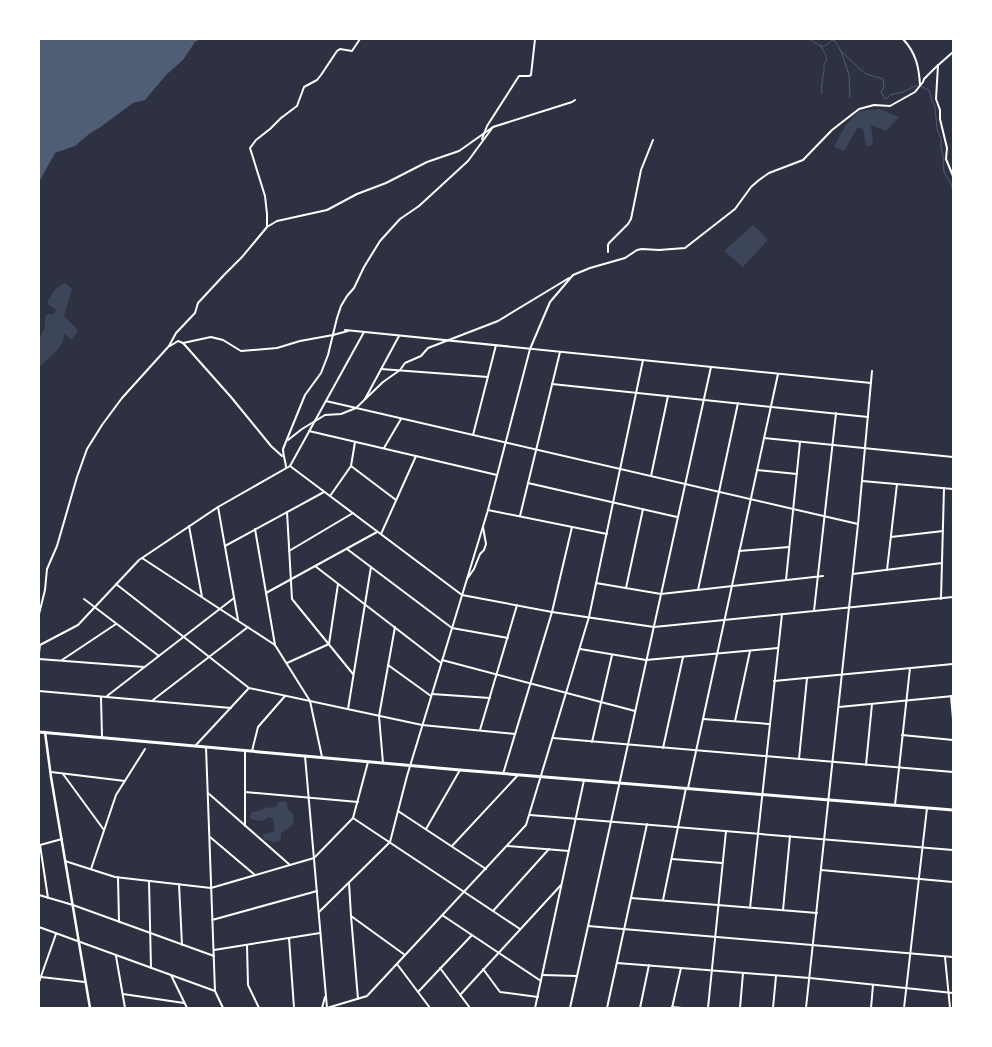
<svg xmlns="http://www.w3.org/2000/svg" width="992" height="1047" font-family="Raleway,sans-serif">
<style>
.green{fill:#3c4559}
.water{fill:#4f5d75}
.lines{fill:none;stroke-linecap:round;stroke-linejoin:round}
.stream{stroke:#4f5d75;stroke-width:1}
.minor{stroke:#fff;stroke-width:2}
.secondary{stroke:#fff;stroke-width:2.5}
.trunk{stroke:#fff;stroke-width:3}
</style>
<rect width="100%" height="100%" fill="#2d3142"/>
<g class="green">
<path d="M880,109L899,117L886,131L871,125L873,145L866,146L863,129L858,127L844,151L834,147L845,126L859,111Z"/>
<path d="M753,225L768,240L743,267L724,251Z"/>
<path d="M65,283L72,289L64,316L78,330L72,340L64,334C64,348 49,358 39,367V339L45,327V317L47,314H54L56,310L49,305L47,302L56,288Z"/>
<path d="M284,801L287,803L288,809C295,814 296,821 290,827C287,830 284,830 281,833V838L279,841L274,842L263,839V835L275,831L273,819L268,817C262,823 259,821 251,819L250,816L252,812L262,810L264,808L275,807L279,802Z"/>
</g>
<path class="water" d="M39,39H209H201L195,42L183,60L166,75L145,100L133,103L99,128L89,134L75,146L55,153L39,182Z"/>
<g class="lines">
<g class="stream">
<path d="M810,39C821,47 822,50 832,40L835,41L841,51L860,69L866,74L883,79L884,87L881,92L885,98L886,99L890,95L903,92L915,86H920L929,90L932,101L935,106L937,129L941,139V148L944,160L943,164L944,172L951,184L953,192"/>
<path d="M821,46C824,54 830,57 824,64C825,74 820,83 822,94"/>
<path d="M841,51L849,75L850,97"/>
</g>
<g class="minor">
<path d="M903,39C916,53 919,67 920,85"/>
<path d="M938,65L936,99L940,110V119L947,148L946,159L953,176"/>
<path d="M482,139L487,126L519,76H529L531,75L535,39"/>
<path d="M267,227V214L265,196L250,148L256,140L270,129L281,118L297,106L304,87L317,80L321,75L337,51L340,49L352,51L360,39"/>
<path d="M608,252V245L609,243L628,224L631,219L641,170L653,140"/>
<path d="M345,330L871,383"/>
<path d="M183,343L211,337L223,340L241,351L277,348L300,341L333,335L348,331"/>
<path d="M170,346L178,341L183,343L231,397L271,446L282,456"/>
<path d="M381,369L488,377"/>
<path d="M552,384L868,417"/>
<path d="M365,399L399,336"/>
<path d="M326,401L858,524"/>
<path d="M309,431L497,475"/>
<path d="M473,435L496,345"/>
<path d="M764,438L953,457"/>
<path d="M288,440L302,429L325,415L341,414L356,408L383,382L400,370L405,363L421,356L428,348L498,321L569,278"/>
<path d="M384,448L401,419"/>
<path d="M290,466L462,595L552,612L654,627L953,597"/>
<path d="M351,466L396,500"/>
<path d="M286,468C286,461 283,457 283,449L305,395L321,373L328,355L337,318L341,306L347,296L354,288L364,267L380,241L400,219L419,206L468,161L493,127L572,102L575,100"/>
<path d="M757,470L797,474"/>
<path d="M651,476L668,396"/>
<path d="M862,481L953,489"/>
<path d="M528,483L677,517"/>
<path d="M330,496L351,466L355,442"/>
<path d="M218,507L238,620"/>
<path d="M488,510L607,534"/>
<path d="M287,512L292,599L353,674"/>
<path d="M520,516L560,352"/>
<path d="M189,526L202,597"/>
<path d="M255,529L275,645L310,701L322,757"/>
<path d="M381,534L416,456"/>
<path d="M891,537L943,531"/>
<path d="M225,546L324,492"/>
<path d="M347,549L452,628L508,638"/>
<path d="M289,551L353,513"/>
<path d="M739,551L789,547"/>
<path d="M142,558L275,645"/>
<path d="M315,566L441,663"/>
<path d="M887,570L897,484"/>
<path d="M853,574L942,563"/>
<path d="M467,579L474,569L480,554L484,550L486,544L483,527"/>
<path d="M786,580L800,442"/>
<path d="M596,583L661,594L823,576"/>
<path d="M116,584L249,688L422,725L515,734"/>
<path d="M626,588L643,509"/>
<path d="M698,590L738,403"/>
<path d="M266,593L377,532"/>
<path d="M84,599L159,656"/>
<path d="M941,599L944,488"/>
<path d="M814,611L836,413"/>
<path d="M39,614L45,590L47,569L57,546L77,477L87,449L102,425L122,398L169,346L176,333L195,313L198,303L224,275L242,257L267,227L277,221L327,210L357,194L386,183L427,162L459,151L493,127"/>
<path d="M580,649L646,660L778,648"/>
<path d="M39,653L40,645L78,625L139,560L218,507L290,466L364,332"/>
<path d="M39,659L144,667"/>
<path d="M62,660L116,624"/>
<path d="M442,660L635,711"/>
<path d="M287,663L329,644L338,584"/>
<path d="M388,665L431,696"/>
<path d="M774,681L953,664"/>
<path d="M39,691L231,708"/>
<path d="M432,694L490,698"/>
<path d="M107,696L234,598"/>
<path d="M951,696L953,719"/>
<path d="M101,697L102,737"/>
<path d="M153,700L248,627"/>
<path d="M839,707L953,696"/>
<path d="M348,709L371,567"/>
<path d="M703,719L769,724"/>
<path d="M735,721L750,651"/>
<path d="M480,730L517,605"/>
<path d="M902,735L953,740"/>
<path d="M553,738L953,772"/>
<path d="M592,742L612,655"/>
<path d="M196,745L249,688"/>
<path d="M206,747L215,991L223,1008"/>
<path d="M663,748L683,657"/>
<path d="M245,751V826"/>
<path d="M252,751L258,727L285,696"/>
<path d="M305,756L327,1008"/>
<path d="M799,759L807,678"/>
<path d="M383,763L379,716L395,627"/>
<path d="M866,765L872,704"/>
<path d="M51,772L125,781"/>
<path d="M63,774L104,830"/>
<path d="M503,774L552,612L572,527"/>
<path d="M688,788L778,374"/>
<path d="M245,792L358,802"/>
<path d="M208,793L290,865"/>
<path d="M895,805L910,668"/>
<path d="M398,811L486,869"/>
<path d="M530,815L953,850"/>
<path d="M353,818L520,929"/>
<path d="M426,829L460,770"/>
<path d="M210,837L255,875"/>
<path d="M40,845L48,898"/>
<path d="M40,845L62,839"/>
<path d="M452,846L518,775"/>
<path d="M507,846L569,851"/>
<path d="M672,859L722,863"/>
<path d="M65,861L115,877L211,888L314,858L353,818L368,762"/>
<path d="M91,869L116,795L145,749"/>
<path d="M821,870L953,882"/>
<path d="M118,877L119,922"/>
<path d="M149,881L151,968"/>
<path d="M349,883L351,916L405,955"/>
<path d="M179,884L182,945"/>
<path d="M39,895L73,905L214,956"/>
<path d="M631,898L817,913"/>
<path d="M663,900L686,788"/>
<path d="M750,908L782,614"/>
<path d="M783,910L790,836"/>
<path d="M493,911L549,849"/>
<path d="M319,912L390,842L407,776L488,510L530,349L550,302L573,275L590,268L625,258L637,250L642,249L659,250L685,248L735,209L751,187L759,180L769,173L803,160L832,130L859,109L874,105L890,106L915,92L923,82L924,79L936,67L953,52"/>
<path d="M442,915L541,981"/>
<path d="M351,916L358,999"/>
<path d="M212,920L317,891"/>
<path d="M588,926L953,957"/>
<path d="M39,927L215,991"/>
<path d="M289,938L294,1008"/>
<path d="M247,945L248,985L259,1008"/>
<path d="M214,950L320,933"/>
<path d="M116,956L125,1008"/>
<path d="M945,957L950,1008"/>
<path d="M617,963L810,978L953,993"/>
<path d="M397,964L430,1008"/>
<path d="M440,968L470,1008"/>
<path d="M483,969L500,992L538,997"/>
<path d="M171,975L187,1008"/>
<path d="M543,975L577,976"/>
<path d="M41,977L85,982"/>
<path d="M39,982L56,934"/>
<path d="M418,992L472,935"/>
<path d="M123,994L184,1003"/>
<path d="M460,995L561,885"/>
<path d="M672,1007L682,1008"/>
<path d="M322,1008L325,997"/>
<path d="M327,1008L367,996L526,825L589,617L643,360"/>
<path d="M535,1008L584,780"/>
<path d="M570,1008L711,367"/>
<path d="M607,1008L647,824"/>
<path d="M640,1008L649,965"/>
<path d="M672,1008L681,968"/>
<path d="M708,1008L726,831"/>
<path d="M740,1008L743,973"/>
<path d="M773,1008L776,976"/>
<path d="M806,1008L858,524L872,371"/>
<path d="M871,1008L873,985"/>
<path d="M904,1008L927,808"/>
</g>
<path class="secondary" d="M45,732L51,777L90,1008"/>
<path class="trunk" d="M39,732L460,770L953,810"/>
</g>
<rect width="992" height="1047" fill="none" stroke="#ffffff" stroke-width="80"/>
</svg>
